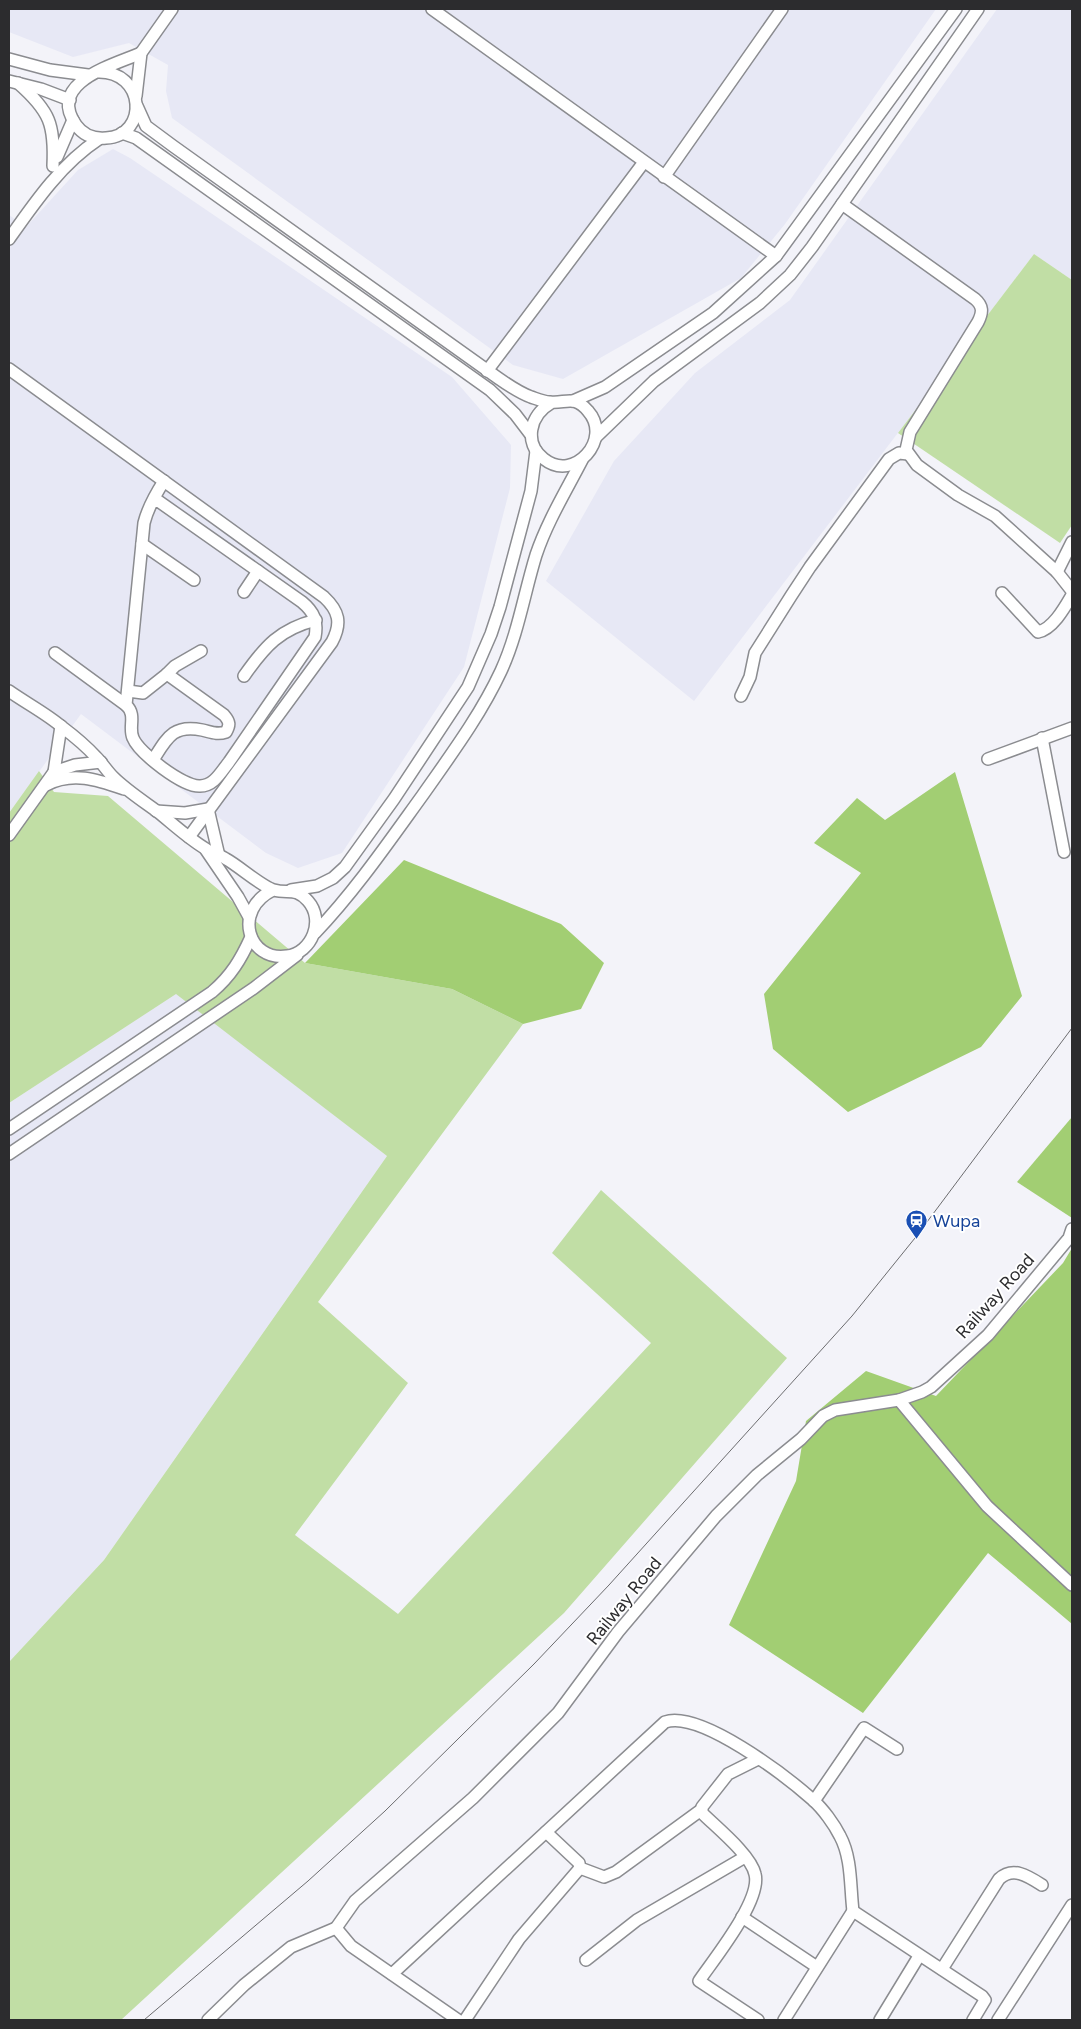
<svg xmlns="http://www.w3.org/2000/svg" width="1081" height="2029" font-family="Figtree,sans-serif">
<style>
.built{fill:#e7e8f5}
.green{fill:#c1dea5}
.forest{fill:#a2ce73}
.lines{fill:none;stroke-linecap:round;stroke-linejoin:round}
.minor-casing{stroke:#8b8c90;stroke-width:14}
.minor{stroke:#fff;stroke-width:11}
.tram{stroke:#6c6c6f;stroke-width:1}
.labels{text-anchor:middle;stroke-width:4;stroke-linejoin:round;paint-order:stroke}
.transit-label{font-size:18px;fill:#164399;stroke:#fff;text-anchor:start}
.street-label{font-size:18px;fill:#2c2c2e;stroke:#fff}
</style>
<rect width="100%" height="100%" fill="#f3f3f9"/>
<g class="built">
<path d="M9,9H936L785,224L741,278L563,379L513,365L172,118L166,91L168,65L129,43L73,57L9,32Z"/>
<path d="M997,9H1072V280L1034,254L694,701L546,581L614,461L695,373L790,300Z"/>
<path d="M113,149L130,158L452,377L511,445L510,488L464,667L342,853L298,868L266,853L81,714L9,813V215L26,227L78,170Z"/>
<path d="M176,993L387,1156L104,1560L9,1662V1103Z"/>
</g>
<g class="green">
<path d="M1034,254L1072,280V525L1060,543L898,433Z"/>
<path d="M39,771L54,792L108,796L305,963L452,989L523,1024L318,1302L408,1383L295,1535L398,1614L651,1343L552,1253L601,1190L787,1358L564,1613L121,2020H9V1662L104,1560L387,1156L176,994L9,1103V813Z"/>
</g>
<g class="forest">
<path d="M955,772L1022,996L981,1047L848,1112L773,1049L764,994L861,873L814,843L857,798L885,820Z"/>
<path d="M404,860L561,924L604,963L581,1009L523,1024L452,989L305,963Z"/>
<path d="M1072,1117V1218L1017,1182Z"/>
<path d="M1072,1248V1624L988,1553L863,1713L729,1625L796,1481L806,1421L866,1371L936,1396L1063,1263Z"/>
</g>
<g class="lines">
<defs>
<g id="minor">
<path d="M432,9L776,256"/>
<path d="M9,59L50,70L88,75"/>
<path d="M97,72C146,70 149,136 106,138C94,139 83,135 76,125C46,82 114,65 141,53"/>
<path d="M9,81L41,89L70,100"/>
<path d="M18,83C50,111 55,125 53,166"/>
<path d="M136,96L141,53L172,9"/>
<path d="M137,106L146,126L173,146L498,378C508,385 520,393 531,397C537,399 544,402 550,402C565,404 574,394 588,411C613,439 574,483 544,459C523,443 530,415 551,403"/>
<path d="M122,133L136,138L490,390L515,414L531,435"/>
<path d="M57,157L73,120"/>
<path d="M664,177L782,9"/>
<path d="M842,204L975,299C983,306 983,312 978,322L910,432L906,450L917,465L958,495L995,516L1057,572L1072,591"/>
<path d="M9,239C35,202 61,164 99,139"/>
<path d="M9,369L324,597C339,611 342,623 332,642L189,837"/>
<path d="M487,371L644,162"/>
<path d="M573,401L605,387L713,313L776,256L956,9"/>
<path d="M596,437L654,381L760,303L790,275L812,247L978,9"/>
<path d="M154,498L302,602C314,612 318,621 315,637L229,762C221,772 214,786 200,786C183,787 139,753 133,738C128,727 137,715 126,705L144,523C148,507 155,495 164,481"/>
<path d="M142,544L194,580"/>
<path d="M1057,572L1072,542"/>
<path d="M244,592L258,571"/>
<path d="M1002,593L1038,632C1053,629 1065,607 1072,595"/>
<path d="M55,653L126,705"/>
<path d="M244,676C265,646 280,629 316,620"/>
<path d="M9,691C26,703 47,714 62,727C74,736 86,746 96,757C102,763 107,771 113,777C126,790 143,801 158,812C173,824 189,839 206,849C212,853 220,855 226,859C239,866 262,887 274,890C288,894 296,887 308,901C325,920 312,953 287,956C248,962 232,910 273,890"/>
<path d="M128,691L143,693L167,674"/>
<path d="M741,696L750,677L755,653L791,596L810,567L889,459L899,453L908,454"/>
<path d="M1042,738L1064,852"/>
<path d="M988,759L1072,728"/>
<path d="M153,760C167,738 173,724 202,730C211,732 217,735 226,732C230,725 230,722 224,715L167,674L175,666L201,651"/>
<path d="M54,772L75,765L101,762"/>
<path d="M46,785C73,771 98,780 124,789"/>
<path d="M156,811L185,813L208,809L219,856"/>
<path d="M9,835L54,772L61,726"/>
<path d="M206,850L238,897L249,917"/>
<path d="M291,890L317,886L333,878L345,867L394,799L468,687L491,634L500,607L531,491L536,451"/>
<path d="M315,933C355,891 388,843 422,796C450,756 480,716 501,671C518,634 524,594 536,555C547,522 566,491 582,460"/>
<path d="M9,1129L212,992C231,976 241,959 251,937"/>
<path d="M9,1154L254,988L297,955"/>
<path d="M899,1400L987,1506L1072,1585"/>
<path d="M814,1801L864,1728L897,1749"/>
<path d="M546,1832L579,1863L580,1868L604,1877L616,1872L701,1810"/>
<path d="M742,1917L817,1967"/>
<path d="M336,1928L351,1946L458,2020"/>
<path d="M586,1960L637,1920L745,1857"/>
<path d="M942,1969L999,1879C1013,1866 1028,1876 1042,1885"/>
<path d="M392,1974L665,1722C700,1710 786,1776 813,1800C823,1809 834,1824 840,1836C852,1858 850,1887 853,1911L982,1996L985,2000L973,2020"/>
<path d="M208,2020L244,1985L291,1947L336,1928L355,1901L473,1798L558,1713L618,1632L716,1516L757,1475L801,1439L823,1416L835,1410L899,1400L922,1392L931,1387L988,1335L1069,1238L1072,1229"/>
<path d="M465,2020L519,1939L580,1868"/>
<path d="M758,2020L699,1981C714,1959 762,1900 755,1874C751,1855 716,1827 702,1813V1807L728,1774L758,1759"/>
<path d="M784,2020L853,1911"/>
<path d="M880,2020L919,1956"/>
<path d="M998,2020L1072,1905"/>
</g>
</defs>
<use href="#minor" class="minor-casing"/>
<use href="#minor" class="minor"/>
<path class="tram" d="M144,2020L308,1881L385,1811L534,1664L609,1585L852,1316L915,1238L1072,1028"/>
</g>
<defs>
<symbol id="station-pin" viewBox="-11 -11 22 30"><path d="M0 17L-7.5 6A9.5 9.5 0 1 1 7.5 6Z" fill="#1a4fb4" stroke="#fff"/><path d="M-3-6H3Q5-6 5-4V2Q5 4 3 4L4.5 6H3L1.5 4h-3L-3 6H-4.5L-3 4Q-5 4-5 2V-4Q-5-6-3-6ZM-3.5-4v3h7v-3ZM-3.5 1v1.5H-2V1ZM2 1v1.5H3.5V1Z" fill="#fff"/></symbol>
</defs>
<g fill-rule="evenodd">
<use href="#station-pin" x="904" y="1208" width="25" height="34"/>
</g>
<g class="labels">
<g class="transit-label">
<text x="933" y="1227">Wupa</text>
</g>
<g class="street-label">
<text transform="translate(995 1296) rotate(-48)" y="6">Railway Road</text>
<text transform="translate(624 1601) rotate(-51)" y="6">Railway Road</text>
</g>
</g>
<rect width="1081" height="2029" fill="none" stroke="#2c2c2e" stroke-width="20"/>
</svg>
